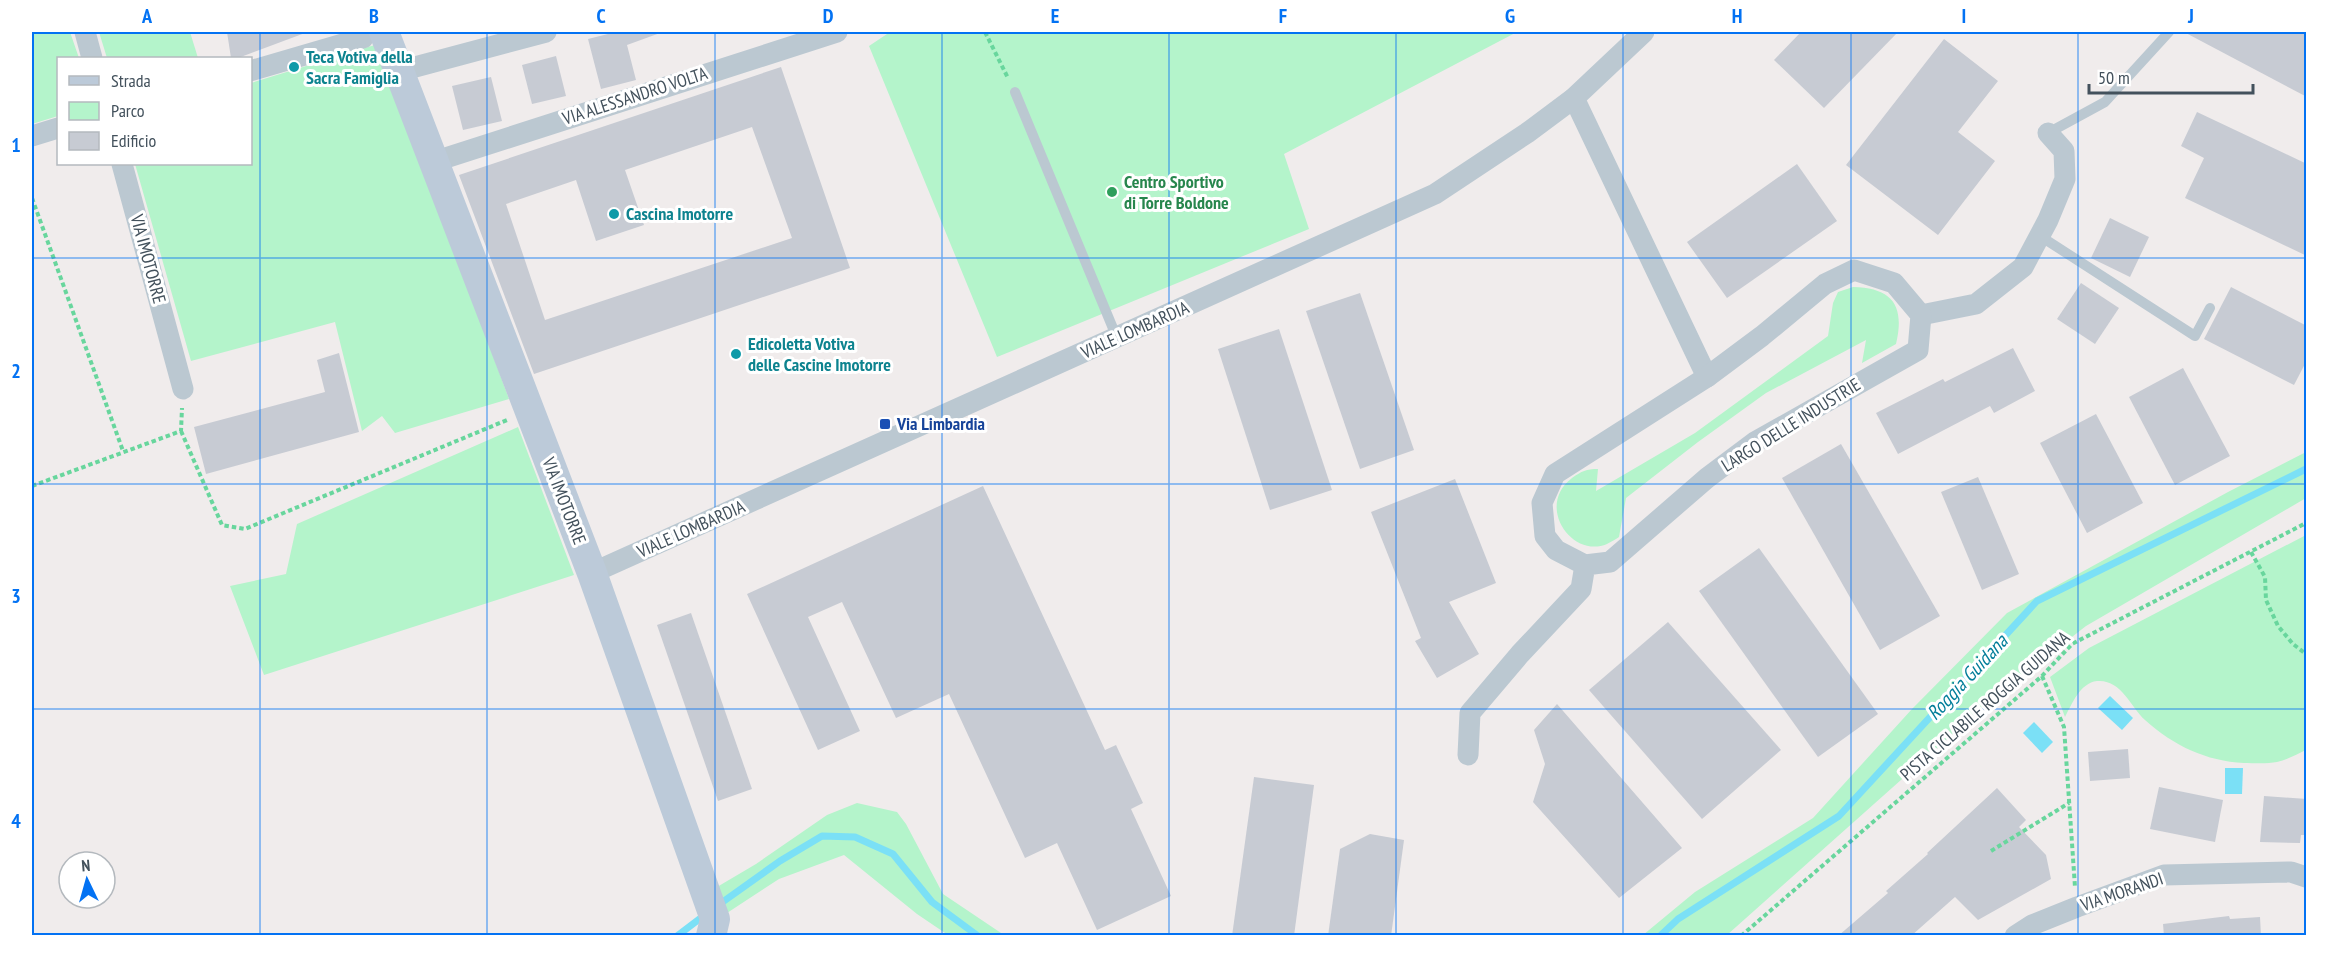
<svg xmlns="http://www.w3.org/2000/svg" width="2338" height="967" font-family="'PT Sans Narrow',sans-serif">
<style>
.green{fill:#b4f4cb}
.water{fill:#7be0f6}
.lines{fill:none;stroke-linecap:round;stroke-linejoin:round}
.stream{stroke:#7be0f6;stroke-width:7}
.building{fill:#c7cbd3;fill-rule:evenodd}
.path{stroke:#68d69d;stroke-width:4;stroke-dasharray:4.5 3;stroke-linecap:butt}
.lane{stroke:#bbc8d1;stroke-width:10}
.street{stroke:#bbc8d1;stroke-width:21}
.secondary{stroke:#bccad9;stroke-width:30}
.grid{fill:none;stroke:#0372f3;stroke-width:1.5;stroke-opacity:0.55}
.culture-dot{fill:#0f9aa8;stroke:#fff;stroke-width:2}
.leisure-dot{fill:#2e9e5b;stroke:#fff;stroke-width:2}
.transit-dot{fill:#1a4fb4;stroke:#fff;stroke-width:2}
.labels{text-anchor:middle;stroke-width:6;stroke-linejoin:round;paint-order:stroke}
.culture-label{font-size:18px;font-weight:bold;fill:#0d838f;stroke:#fff;text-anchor:start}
.street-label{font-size:18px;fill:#43515c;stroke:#fff}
.leisure-label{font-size:18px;font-weight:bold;fill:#27864d;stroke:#fff;text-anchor:start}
.transit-label{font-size:18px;font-weight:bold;fill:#164399;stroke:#fff;text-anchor:start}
.water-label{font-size:20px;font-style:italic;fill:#037e9a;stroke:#fff}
.neatline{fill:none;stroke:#0372f3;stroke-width:2}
.grid-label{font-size:20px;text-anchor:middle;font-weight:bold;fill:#0372f3}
</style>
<rect width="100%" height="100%" fill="#f0ecec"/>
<g class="green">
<path d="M32,32H70L79,58H58V116L32,124Z"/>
<path d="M99,32H190L198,58H107Z"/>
<path d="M890,32H1517L1284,154L1309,229L997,357L869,46Z"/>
<path d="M378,44L509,399L395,433L382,416L362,431L335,322L191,361L135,164H250L251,83Z"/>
<path d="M1853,287C1893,288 1905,306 1896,344L1862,363L1866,340L1766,393L1698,442L1626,498L1619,537C1616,539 1611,542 1607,544C1572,559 1535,506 1572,478C1582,471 1586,469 1598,469L1596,491L1695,433L1828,336L1833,303L1838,292Z"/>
<path d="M518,427L574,575L264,675L230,586L286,574L297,524Z"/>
<path d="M2306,452V498L2086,626L1984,706L1727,935H1643L1695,892L1813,818L1912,709L2007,613L2228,492Z"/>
<path d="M2306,535V750C2297,754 2287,760 2277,762C2267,764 2254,763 2244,763C2206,761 2174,746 2145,720C2130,706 2121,679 2097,681C2080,683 2072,704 2065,717L2050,677L2089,648Z"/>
<path d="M857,803L897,812L906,824L943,894L1004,935H948L917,914L844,855L779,879L727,913L717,887L756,864L827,815Z"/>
</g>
<g class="water">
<path d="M2110,696L2133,718L2122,730L2098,708Z"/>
<path d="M2034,722L2053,742L2042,753L2023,733Z"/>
<path d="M2225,768H2243L2242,794H2225Z"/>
</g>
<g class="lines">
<g class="stream">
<path d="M717,906L780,861L822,836L855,837L893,854L932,902L978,936"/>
<path d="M677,936L706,914"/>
<path d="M1660,936L1678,919L1839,816L2037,601L2306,469"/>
</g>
</g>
<g class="building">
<path d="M227,32H305V33L238,58H231Z"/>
<path d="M616,32L660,33L627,45L636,80L601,89L588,39Z"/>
<path d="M1801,32H1898L1824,108L1774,60Z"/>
<path d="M2184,32H2307V97Z"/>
<path d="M1944,39L1998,81L1958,132L1995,161L1938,235L1846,165Z"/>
<path d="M556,56L566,96L532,104L522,65Z"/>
<path d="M781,67L850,268L534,374L459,175ZM752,127L792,238L545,320L506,204L576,180L596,241L644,225L625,170Z"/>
<path d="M491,77L502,121L463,130L452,86Z"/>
<path d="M2197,112L2307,164V256L2185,198L2204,158L2181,146Z"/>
<path d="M1797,164L1837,221L1727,298L1687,242Z"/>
<path d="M2110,218L2149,237L2130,277L2091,258Z"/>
<path d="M2081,283L2119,308L2095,344L2057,319Z"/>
<path d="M2231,287L2307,326V360L2294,385L2204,339Z"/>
<path d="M1360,293L1414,450L1360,469L1306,311Z"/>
<path d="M1279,329L1332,490L1270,510L1218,349Z"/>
<path d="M2013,348L2035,391L1994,413L1990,406L1898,454L1876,413L1943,379L1945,382Z"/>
<path d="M339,353L359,432L206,474L194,427L325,392L317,360Z"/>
<path d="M2183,368L2230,456L2175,485L2129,397Z"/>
<path d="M2096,414L2143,503L2087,533L2040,443Z"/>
<path d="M1841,444L1940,616L1880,650L1782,478Z"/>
<path d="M1978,477L2019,574L1982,590L1941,492Z"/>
<path d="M1455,479L1496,583L1449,602L1479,654L1437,678L1415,641L1421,638L1371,512Z"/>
<path d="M983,486L1105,750L1116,745L1143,803L1131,809L1171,896L1097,930L1057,843L1025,858L949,694L896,718L842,602L808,617L860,731L818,750L747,594Z"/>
<path d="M1759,548L1878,714L1818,757L1699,591Z"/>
<path d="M691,613L752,789L718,801L657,625Z"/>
<path d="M1668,622L1781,750L1702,819L1589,690Z"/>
<path d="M1557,704L1682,848L1619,898L1533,802L1545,764L1534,730Z"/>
<path d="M2128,749L2130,778L2090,781L2088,752Z"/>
<path d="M1254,777L1314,785L1294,936H1232Z"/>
<path d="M2159,787L2223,800L2215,842L2150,829Z"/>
<path d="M1997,788L2026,820L2019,827L2046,855L2051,879L1978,920L1955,897L1911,936H1838L1888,893L1886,891L1928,854L1927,853Z"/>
<path d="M2264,796L2307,799V835H2301L2300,843L2260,842Z"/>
<path d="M1370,834L1404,840L1391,936H1328L1340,849Z"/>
<path d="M2229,916L2230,919L2260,917L2261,936H2164L2163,924Z"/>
</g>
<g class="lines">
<g class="path">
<path d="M985,32L1008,78"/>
<path d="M32,198L123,451"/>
<path d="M181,431L222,525L245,529L507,420"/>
<path d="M32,486L181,431L182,408"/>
<path d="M2251,552L2265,577L2266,600L2278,626L2293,644L2306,654"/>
<path d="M2042,676L2064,727L2075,887"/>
<path d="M1991,851L2069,803"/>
<path d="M1741,936L2042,676L2072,644L2306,523"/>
</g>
<g class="lane">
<path d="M1015,92L1117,338"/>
<path d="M2048,133L2105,102L2169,32"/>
<path d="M2040,236L2195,336L2210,308"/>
</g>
<g class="street">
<path d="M85,32L92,58"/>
<path d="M250,71L363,38L366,32"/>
<path d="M400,71L546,32"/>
<path d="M1574,98L1707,377"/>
<path d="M32,136L58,128"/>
<path d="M433,162L837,32"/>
<path d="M122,164L183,389"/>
<path d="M1921,315L1976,304L2023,267L2048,220L2065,179L2064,151L2048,133"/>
<path d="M592,573L1435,194L1527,133L1574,98L1644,32"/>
<path d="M1468,755L1470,713L1520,654L1581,589L1585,565L1610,562L1707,478L1755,442L1918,350L1921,315L1894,283L1854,270L1825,284L1762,336L1707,377L1555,474L1542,503L1545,536L1556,550L1585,565"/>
<path d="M2015,936L2032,925L2077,907L2164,875L2291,872L2306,877"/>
</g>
<path class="secondary" d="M384,32L592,573L715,919L711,936"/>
</g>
<path class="grid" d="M260,32V936M487,32V936M715,32V936M942,32V936M1169,32V936M1396,32V936M1623,32V936M1851,32V936M2078,32V936M32,258H2306M32,484H2306M32,709H2306"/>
<g class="culture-dot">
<circle cx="294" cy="67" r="6"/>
<circle cx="614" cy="214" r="6"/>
<circle cx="736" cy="354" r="6"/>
</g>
<circle class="leisure-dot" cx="1112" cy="192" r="6"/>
<rect class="transit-dot" x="879" y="418" width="12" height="12" rx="3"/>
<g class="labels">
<g class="culture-label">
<text x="306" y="63">Teca Votiva della<tspan x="306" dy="21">Sacra Famiglia</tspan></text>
<text x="626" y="220">Cascina Imotorre</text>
<text x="748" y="350">Edicoletta Votiva<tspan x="748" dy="21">delle Cascine Imotorre</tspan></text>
</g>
<g class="street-label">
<text transform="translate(635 96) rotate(-18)" y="6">VIA ALESSANDRO VOLTA</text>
<text transform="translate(148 259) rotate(75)" y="6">VIA IMOTORRE</text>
<text transform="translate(1135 330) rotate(-24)" y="6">VIALE LOMBARDIA</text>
<text transform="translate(1791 425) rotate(-32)" y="6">LARGO DELLE INDUSTRIE</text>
<text transform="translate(564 501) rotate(69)" y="6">VIA IMOTORRE</text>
<text transform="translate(691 529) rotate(-24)" y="6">VIALE LOMBARDIA</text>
<text transform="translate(1985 706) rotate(-41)" y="6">PISTA CICLABILE ROGGIA GUIDANA</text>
<text transform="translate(2122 892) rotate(-19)" y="6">VIA MORANDI</text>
</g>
<g class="leisure-label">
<text x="1124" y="188">Centro Sportivo<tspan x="1124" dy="21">di Torre Boldone</tspan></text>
</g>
<g class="transit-label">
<text x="897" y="430">Via Limbardia</text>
</g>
<g class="water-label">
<text transform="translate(1967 677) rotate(-47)" y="7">Roggia Guidana</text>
</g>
</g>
<rect width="2338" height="967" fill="none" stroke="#ffffff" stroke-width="66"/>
<rect x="57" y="57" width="195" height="108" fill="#ffffff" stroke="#b4b9be" stroke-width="1.5"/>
<rect x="69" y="76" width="30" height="9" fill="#bccad9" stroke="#b4b9be" stroke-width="1.5"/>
<text x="111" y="87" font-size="18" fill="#43515c">Strada</text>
<rect x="69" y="102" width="30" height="18" fill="#b4f4cb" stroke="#b4b9be" stroke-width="1.5"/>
<text x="111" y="117" font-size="18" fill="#43515c">Parco</text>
<rect x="69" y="132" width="30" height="18" fill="#c7cbd3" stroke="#b4b9be" stroke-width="1.5"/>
<text x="111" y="147" font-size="18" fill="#43515c">Edificio</text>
<g transform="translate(87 880) rotate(355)"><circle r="28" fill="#ffffff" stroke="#b4b9be" stroke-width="1.5"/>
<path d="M0-4.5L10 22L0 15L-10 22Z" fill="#0372f3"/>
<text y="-9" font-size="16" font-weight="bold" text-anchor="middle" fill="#43515c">N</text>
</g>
<path d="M2089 84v9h164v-9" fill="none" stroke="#43515c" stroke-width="3"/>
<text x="2098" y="84" font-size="18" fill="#43515c" stroke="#ffffff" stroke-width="4.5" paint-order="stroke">50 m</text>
<rect x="33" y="33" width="2272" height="901" class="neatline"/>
<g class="grid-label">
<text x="147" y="23">A</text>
<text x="374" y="23">B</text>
<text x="601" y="23">C</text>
<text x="828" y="23">D</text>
<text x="1055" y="23">E</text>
<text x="1283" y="23">F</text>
<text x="1510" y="23">G</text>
<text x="1737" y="23">H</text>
<text x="1964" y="23">I</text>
<text x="2191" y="23">J</text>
<text x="16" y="152">1</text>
<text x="16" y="378">2</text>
<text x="16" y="603">3</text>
<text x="16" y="828">4</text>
</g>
</svg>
